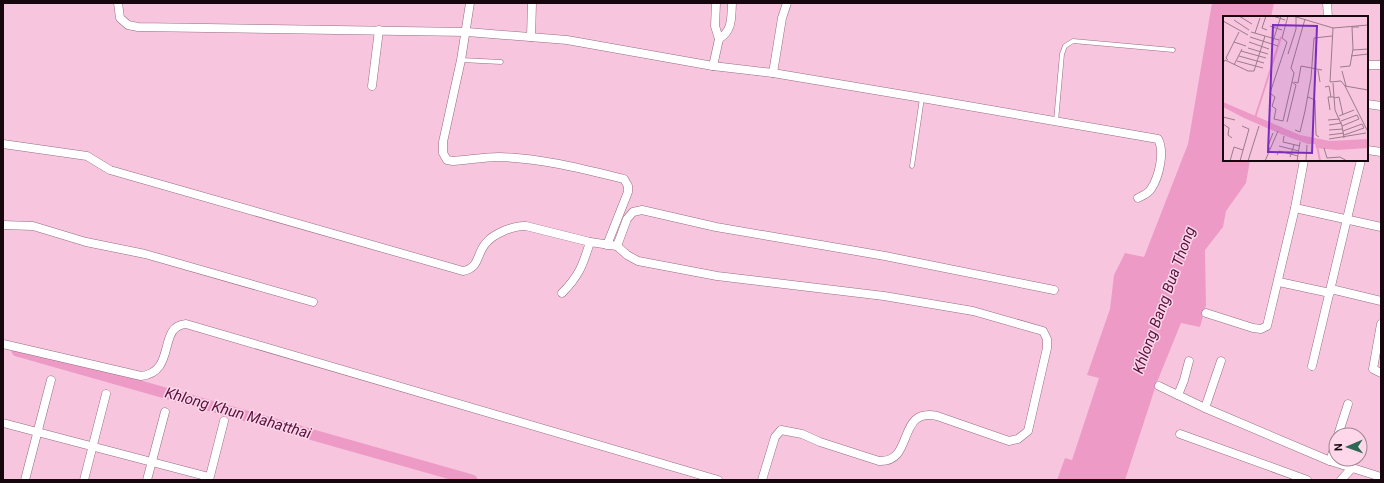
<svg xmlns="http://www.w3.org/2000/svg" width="1384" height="483" font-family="Roboto,sans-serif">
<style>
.water{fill:#ed9bc6}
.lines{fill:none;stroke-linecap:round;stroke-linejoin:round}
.canal{stroke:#ed9bc6;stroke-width:11}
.service-casing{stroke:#976c82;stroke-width:5}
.minor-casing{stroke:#976c82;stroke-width:9}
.service{stroke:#fff;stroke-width:4}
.minor{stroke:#fff;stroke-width:8}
.labels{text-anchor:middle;stroke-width:3;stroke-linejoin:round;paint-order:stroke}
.water-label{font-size:15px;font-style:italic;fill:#560f3b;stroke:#fed7ea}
.inset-river{fill:none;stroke:#ed9bc6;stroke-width:2}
.inset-road{fill:none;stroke:#9d7a8b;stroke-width:1}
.view{fill:#7b2cbf;fill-opacity:0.15;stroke:#7b2cbf;stroke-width:2}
.inset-edge{fill:none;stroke:#16070f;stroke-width:2}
</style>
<rect width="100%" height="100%" fill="#f7c6de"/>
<path class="water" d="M1212,3H1274L1271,17H1224V160H1250L1246,183L1226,211L1223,227L1205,250L1206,305L1200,327L1181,323L1157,382L1125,480H1057L1065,458L1072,460L1099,378L1087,375L1110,309L1114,275L1125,253L1144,257L1188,144Z"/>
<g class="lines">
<path class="canal" d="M17,351L472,480"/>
<defs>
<g id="service">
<path d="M461,60L501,62"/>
<path d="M1056,121L1062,54L1065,46L1073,41L1173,50"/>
<path d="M912,166L922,98"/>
</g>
<g id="minor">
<path d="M118,3L120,18L128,25L138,27L467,32L567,40L713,66L773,73L922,98L1158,139C1165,152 1159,177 1151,189C1149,193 1142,196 1138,198"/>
<path d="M470,3L461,60L443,142V153L447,160L453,161C469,160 484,157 499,157C541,158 583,169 624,179L628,186V192L607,245"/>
<path d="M716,3L715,26L719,39"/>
<path d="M1327,3L1328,17"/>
<path d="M531,37L532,3"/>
<path d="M1367,65H1381"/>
<path d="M713,66L719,39C733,30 731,18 732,3"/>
<path d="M773,73L782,18L787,3"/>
<path d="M372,86L379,30"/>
<path d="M1367,104L1381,106"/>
<path d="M3,144L87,156L110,170L463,271C480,268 476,254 486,243C493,234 514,225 526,226L590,242L617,246L627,219L633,212L642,210L716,227L885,256L1054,290"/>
<path d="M1367,150L1381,152"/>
<path d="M1295,208L1381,227"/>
<path d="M3,225L33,226L86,242L145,254L313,302"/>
<path d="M617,246L627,255L638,261L717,276L884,296L973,311L1043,331L1047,339V348L1028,431L1018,439L1009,441L937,416C896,407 915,463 879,461L820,442L802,434L781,430L775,437L762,480"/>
<path d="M1279,282L1330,293"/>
<path d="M1331,289L1381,301"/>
<path d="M562,293C579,276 583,265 590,242"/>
<path d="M1206,313L1253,328L1261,329L1267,326L1295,208L1304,160"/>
<path d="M1381,324L1373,369L1381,373"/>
<path d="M3,344L141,376C177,372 157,326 186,324L718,480"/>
<path d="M1312,366L1361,160"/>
<path d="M1159,386L1205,408L1330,461L1381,477"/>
<path d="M1178,395L1184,380L1189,361"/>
<path d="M1205,408L1221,361"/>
<path d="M3,423L209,477"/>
<path d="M1180,434L1307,480"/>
<path d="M1338,435L1348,404"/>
<path d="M1330,461L1336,443"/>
<path d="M25,480L51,380"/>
<path d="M84,480L106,394"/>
<path d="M147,480L165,412"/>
<path d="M209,480L224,421"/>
<path d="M1341,480L1352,468"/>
</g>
</defs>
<use href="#service" class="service-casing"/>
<use href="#minor" class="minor-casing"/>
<use href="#service" class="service"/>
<use href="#minor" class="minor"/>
</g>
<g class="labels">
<g class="water-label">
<text transform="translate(1164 300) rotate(-70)" y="5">Khlong Bang Bua Thong</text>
<text transform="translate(238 413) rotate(16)" y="5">Khlong Khun Mahatthai</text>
</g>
</g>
<g transform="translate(1223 16)">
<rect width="145" height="145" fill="#f7c6de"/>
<path d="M0,86L77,119L107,125L145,123V132L114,134L93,132L92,128H85L60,119L21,102L0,91Z" fill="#ed9bc6"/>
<path class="inset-river" d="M32,102L58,21M94,129L97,145"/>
<path class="inset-road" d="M16,0L29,8M43,0L39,12L44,14M50,0L62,4M65,0L59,22L64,26L47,77L52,81L49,90L53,93L51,103L60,105L69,66M70,0L110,12L145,9M11,4L26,14M0,5L25,19M47,10L59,14M110,12L107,66L118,65L122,70L145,74M28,16L56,24M32,17L37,2M27,21L55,30M11,26L23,30M26,26L46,33M49,28L58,0M25,32L45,38M130,34L145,33M18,35L43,42M65,38L73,13V1M16,40L41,47M128,40L145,38M5,44L3,42L16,16M14,45L40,52M0,47L2,44L25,55H31L42,20M11,49L19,33M117,51L127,50L130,33L129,11H136M95,54L97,66M119,55L123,70M71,66L75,67L78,50L99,54M110,67L112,94L119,110L121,122M122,70L145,116M102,71L106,70L108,81M85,81L92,84L93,119L96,121M111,82L116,81L120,99M107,94L105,81H111M116,100L131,94M0,101L12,104M105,104L117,103M118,105L134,99L136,103L119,110M64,106L73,69L69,66L71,57L68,52L82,3M0,108L6,112L5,119L9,122M106,109L119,107M72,114L77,116L82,95L88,62L91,22L109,20M106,114L120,113M120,115L139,108L141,112L121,119M106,119L121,117M61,120L60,126L77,130M106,123L143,117M56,130L76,135M101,132L104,142L117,141L124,145M47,133L45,130L50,117M54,139L56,135L75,140M67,141L71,129M7,145L11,131L20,134M17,145L26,113L19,110M25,145L36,110M42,145L55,115M74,145L77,126M83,145L84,129"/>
<path class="view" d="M50,9L94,10L89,137L45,136Z"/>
<rect width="145" height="145" class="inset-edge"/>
</g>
<rect width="1384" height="483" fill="none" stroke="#16070f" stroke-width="8"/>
<g transform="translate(1348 447) rotate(268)"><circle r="19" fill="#fed7ea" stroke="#a18492"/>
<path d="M0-3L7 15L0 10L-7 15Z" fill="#2c6853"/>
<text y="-6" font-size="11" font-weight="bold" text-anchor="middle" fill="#16070f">N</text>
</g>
</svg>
